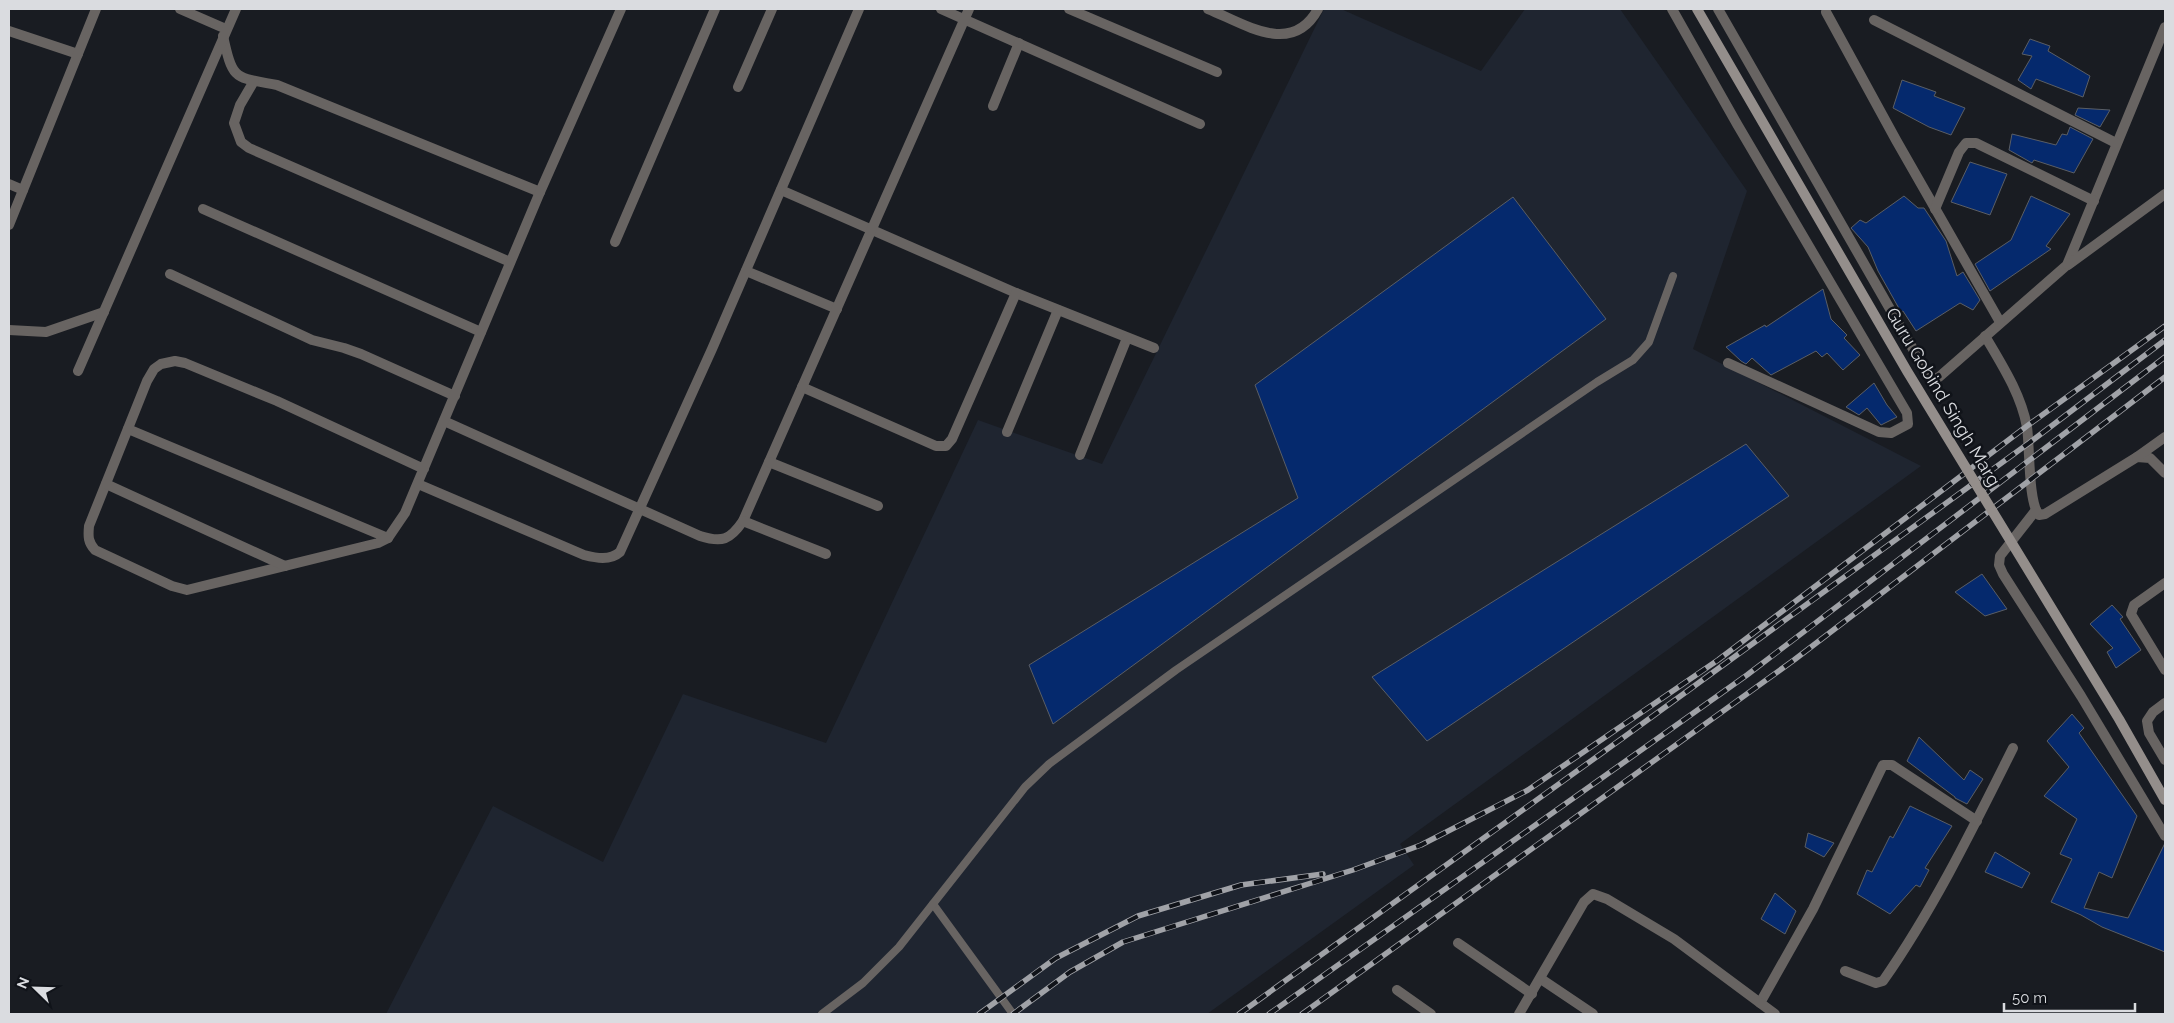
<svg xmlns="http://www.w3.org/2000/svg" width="2174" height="1023" font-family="Raleway,sans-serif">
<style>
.built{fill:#1f2530}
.building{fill:#05296d;stroke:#5a5e65}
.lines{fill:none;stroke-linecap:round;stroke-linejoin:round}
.lane{stroke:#686462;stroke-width:8}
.street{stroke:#686462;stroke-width:10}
.rail-casing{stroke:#a0a2a7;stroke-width:5.5}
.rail{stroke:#101319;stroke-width:4;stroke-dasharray:11;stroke-linecap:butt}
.secondary-bridge{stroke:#948e8b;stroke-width:10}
.labels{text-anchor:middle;stroke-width:5;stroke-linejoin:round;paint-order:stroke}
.street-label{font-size:18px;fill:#dadce0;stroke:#101319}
</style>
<rect width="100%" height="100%" fill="#191c22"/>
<path class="built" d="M1324,9H1341L1481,71L1525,9H1620L1747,191L1693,349L1921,466L1400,844L1414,865L1207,1014H386L493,806L603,862L683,694L826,743L978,420L1102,464Z"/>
<g class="building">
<path d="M2030,39L2050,46L2048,51L2090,76L2083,97L2036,79L2031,89L2018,80L2032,56L2022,54Z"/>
<path d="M1902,80L1936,92L1934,96L1965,108L1951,135L1929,127L1893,108Z"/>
<path d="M2078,108L2110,110L2100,127L2075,115Z"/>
<path d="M2070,127L2093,139L2074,173L2034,160L2032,163L2009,150L2012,134L2056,145L2062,134L2067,135Z"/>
<path d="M1970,162L2007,174L1990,215L1951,202Z"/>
<path d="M1904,196L1918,208H1924L1946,241L1957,276L1963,272L1980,300L1973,310L1960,303L1916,331L1903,311L1901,312L1878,271L1868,247L1851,228L1860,220L1866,223Z"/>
<path d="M2031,196L2070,214L2046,246L2051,249L1990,291L1975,264L2011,240Z"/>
<path d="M1513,197L1606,319L1053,724L1029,665L1298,498L1255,385Z"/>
<path d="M1823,289L1831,319L1847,335L1844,338L1860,355L1843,370L1827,353L1822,357L1816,351L1771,375L1752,358L1746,364L1741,361L1726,347L1765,325L1766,327Z"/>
<path d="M1874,383L1887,405L1897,417L1881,425L1867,408L1859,415L1846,407Z"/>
<path d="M1746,444L1789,496L1427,741L1372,677Z"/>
<path d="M1982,574L2007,609L1985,616L1955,592Z"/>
<path d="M2112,605L2123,617L2120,619L2141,650L2116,668L2107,652L2113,648L2090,624Z"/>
<path d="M2072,714L2084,728L2079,733L2137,816L2112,878L2099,872L2084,908L2128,918L2165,843V952L2102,927L2081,915L2051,902L2072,859L2060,854L2077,819L2044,796L2069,767L2047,741Z"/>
<path d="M1919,737L1964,780L1970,770L1983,779L1967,804L1955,798V797L1907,761Z"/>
<path d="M1910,806L1952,826L1925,868L1929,870L1920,887L1916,885L1890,914L1857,894L1867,870L1872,872L1890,836L1893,838Z"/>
<path d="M1808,833L1834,843L1824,857L1805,847Z"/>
<path d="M1995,852L2030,873L2022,888L1985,872Z"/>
<path d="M1775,893L1796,911L1785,934L1761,919Z"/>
</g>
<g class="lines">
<g class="lane">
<path d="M933,904L1013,1014"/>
<path d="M822,1014L863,983L899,947L1025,787L1049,764L1176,670L1597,382L1633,360L1649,342L1673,276"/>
</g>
<g class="street">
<path d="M180,9L226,29"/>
<path d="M941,9L1200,124"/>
<path d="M1069,9L1217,72"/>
<path d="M1208,9C1245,24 1292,57 1318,9"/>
<path d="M1672,9L1737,124L1907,413L1908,424L1891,433L1879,432L1728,363"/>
<path d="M1718,9L1929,377L1933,379L1939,377L2067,265L2165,27"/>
<path d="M1826,12L1896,140L2000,322"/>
<path d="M1874,20L2116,143"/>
<path d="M9,31L78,54"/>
<path d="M223,36C233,81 234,77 277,85L540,192"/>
<path d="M254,81L240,105L234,123L241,142L249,148L510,262"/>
<path d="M738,87L772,9"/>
<path d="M993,106L1019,43"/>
<path d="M9,184L23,190"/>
<path d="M781,190L1016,293L1154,348"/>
<path d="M203,209L481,332"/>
<path d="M1935,209L1959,152L1966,143H1976L2094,201"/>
<path d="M9,225L96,9"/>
<path d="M615,242L715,9"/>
<path d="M2068,265L2165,194"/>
<path d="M746,271L837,309"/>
<path d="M170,274L312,340L344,348L361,354L455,396"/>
<path d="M9,330L46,332L104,312"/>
<path d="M1985,336C2002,365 2021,394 2027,427C2030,447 2028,502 2039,515L2045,514L2137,457L2150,458L2165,473"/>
<path d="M78,371L236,9"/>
<path d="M802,387L936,446H946L952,439L1016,293"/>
<path d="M444,421L700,536C722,543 730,540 743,521L969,9"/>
<path d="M128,429L388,538"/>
<path d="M1007,432L1058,310"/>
<path d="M1080,455L1127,338"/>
<path d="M2137,457L2165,437"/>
<path d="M769,462L878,506"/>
<path d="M424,469L277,401L185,363L175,361L161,364L154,369L147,381L89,526C88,537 88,542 95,550L172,586L187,590L378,543L388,538L405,513L540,192L621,9"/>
<path d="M106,484L285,566"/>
<path d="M418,484L584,555C596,558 610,561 620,552L712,349L859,9"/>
<path d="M2036,510L2000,556L1999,565L2003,574L2081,696L2165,836"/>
<path d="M743,521L826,554"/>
<path d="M2165,583L2134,605L2131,614L2165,670"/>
<path d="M2165,703L2153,712L2147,721L2149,733L2165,760"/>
<path d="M1458,943L1532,994"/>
<path d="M1845,971L1876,983L1883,981C1934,908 1973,828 2013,748"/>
<path d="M1541,979L1593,1014"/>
<path d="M1397,990L1431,1014"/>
<path d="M1760,1003L1813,909L1883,765H1892L1977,821"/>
<path d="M1519,1014L1584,902L1593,894L1607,899L1674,939L1775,1014"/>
</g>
<defs>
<g id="rail">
<path d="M979,1014L1056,958L1138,916L1241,885L1323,874"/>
<path d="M1013,1014L1070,972L1123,942L1353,870L1421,845L1528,790L1718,660L2027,426L2165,326"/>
<path d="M1239,1014L1602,753L2029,443L2165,340"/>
<path d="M1269,1014L1747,675L2165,357"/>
<path d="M1302,1014L1794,660L2165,377"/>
</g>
</defs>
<use href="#rail" class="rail-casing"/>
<use href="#rail" class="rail"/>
<path class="secondary-bridge" d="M1697,9L1907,371L2119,719L2165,800"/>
</g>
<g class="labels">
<g class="street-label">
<text transform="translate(1943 397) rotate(59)" y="6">Guru Gobind Singh Marg</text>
</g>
</g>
<rect width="2174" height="1023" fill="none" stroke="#dadce0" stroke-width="20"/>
<g transform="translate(35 988) rotate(293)" stroke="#101319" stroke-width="4" paint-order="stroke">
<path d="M0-4L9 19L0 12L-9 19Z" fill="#dadce0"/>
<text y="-8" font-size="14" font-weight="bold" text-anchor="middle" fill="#dadce0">N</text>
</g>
<path d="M2004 1003v8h131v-8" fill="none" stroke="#dadce0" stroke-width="2.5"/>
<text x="2012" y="1003" font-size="15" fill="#dadce0" stroke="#101319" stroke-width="4" paint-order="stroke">50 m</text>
</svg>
